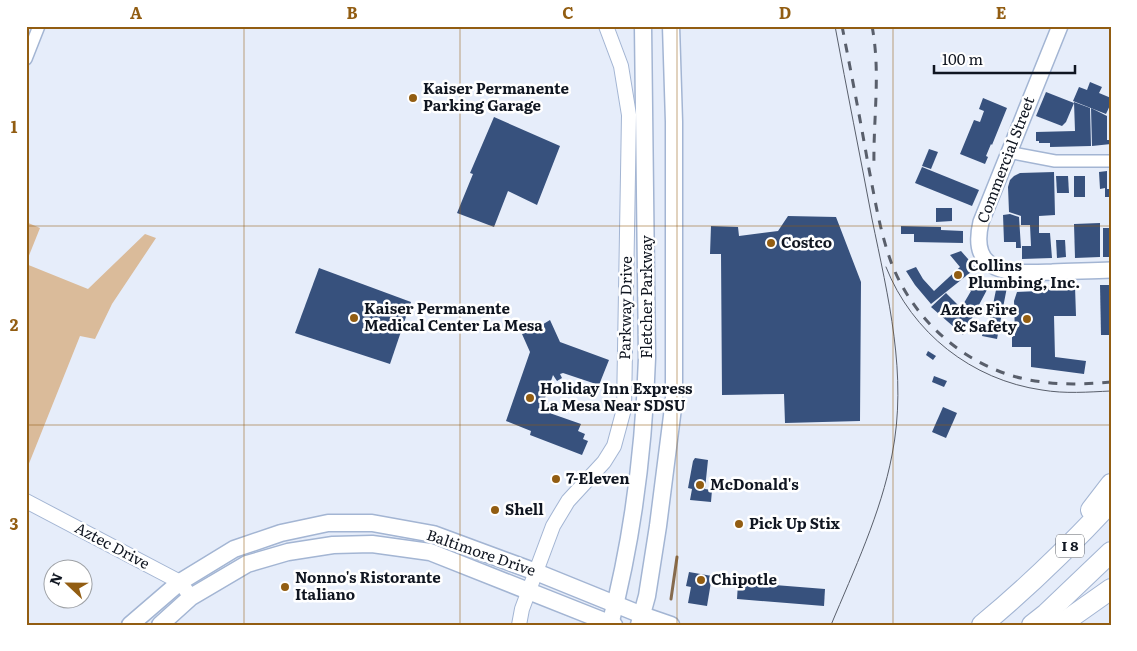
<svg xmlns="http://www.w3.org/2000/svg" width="1137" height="651" font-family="Literata,serif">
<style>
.green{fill:#dabb9a}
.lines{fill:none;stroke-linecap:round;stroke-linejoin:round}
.stream{stroke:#866b4e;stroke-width:3}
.building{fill:#37517d}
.minor-casing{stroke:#a3b5d3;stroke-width:14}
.tertiary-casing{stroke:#a3b5d3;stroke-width:16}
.secondary-casing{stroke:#a3b5d3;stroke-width:18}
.primary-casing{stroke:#a3b5d3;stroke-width:19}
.motorway-casing{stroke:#a3b5d3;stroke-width:22}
.minor{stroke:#fff;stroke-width:11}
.tertiary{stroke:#fff;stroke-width:14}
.secondary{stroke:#fff;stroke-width:15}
.primary{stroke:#fff;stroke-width:16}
.motorway{stroke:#fff;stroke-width:20}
.tram{stroke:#595f6b;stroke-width:1}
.rail{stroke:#595f6b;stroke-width:3;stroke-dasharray:9 9;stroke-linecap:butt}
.grid{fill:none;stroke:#925d12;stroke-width:1;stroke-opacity:0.55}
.poi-dot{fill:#925d12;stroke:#fff;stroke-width:2}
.labels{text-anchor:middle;stroke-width:5;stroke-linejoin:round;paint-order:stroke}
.shield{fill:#fff;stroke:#585c64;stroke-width:1}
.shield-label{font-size:14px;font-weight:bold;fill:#101621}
.poi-label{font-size:15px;font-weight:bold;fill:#101621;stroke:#fff;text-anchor:start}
.street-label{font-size:15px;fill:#101621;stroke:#fff}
.neatline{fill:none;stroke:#925d12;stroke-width:2}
.grid-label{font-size:16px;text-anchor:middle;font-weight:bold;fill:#925d12}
</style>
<rect width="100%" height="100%" fill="#e6edfa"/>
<g class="green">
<path d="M26,222L40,228L26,263Z"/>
<path d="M145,234L156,238L112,304L95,339L80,336L26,471V264L88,289Z"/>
</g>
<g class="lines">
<path class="stream" d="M671,599L677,557"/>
</g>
<g class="building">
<path d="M1090,82L1102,87L1099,93L1111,98V103L1106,114L1073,101L1079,87L1087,90Z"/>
<path d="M1046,92L1074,103L1066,122L1062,126L1036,116Z"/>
<path d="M983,98L1007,108L992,145L991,144L986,156L988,157L985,164L960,154L974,120L980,122L984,111L979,109Z"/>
<path d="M1074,102L1090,108L1091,146L1050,147V143H1039V141H1036V132L1075,131Z"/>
<path d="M1091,108L1107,116V140H1111V144L1092,146Z"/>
<path d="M494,117L560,146L537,205L508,191L494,227L457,213L473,174L470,173Z"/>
<path d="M929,149L938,152L931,169L922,166Z"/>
<path d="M922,167L979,190L972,206L915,183Z"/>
<path d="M1107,171V189H1111V197H1105V188L1100,189L1099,172Z"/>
<path d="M1054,172L1055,215L1039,216V233H1050L1052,258L1022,259V246H1031L1030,225H1021V216L1009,212L1008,187L1010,180L1014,176L1020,173Z"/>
<path d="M1056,176H1068L1069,193H1057Z"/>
<rect x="1074" y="176" width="11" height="21"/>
<path d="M936,208H952V221L936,222Z"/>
<path d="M1010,214L1019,217L1021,248H1016V242H1004L1003,215Z"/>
<path d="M788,216L836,217L861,282L860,421L785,423L784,394L722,395L721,254H710L711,226L738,227L739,236L778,231Z"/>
<path d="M1100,223V257L1075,258L1074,224Z"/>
<path d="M901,226L941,227V230L963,231V243L914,242V234H901Z"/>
<rect x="1103" y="228" width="8" height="29"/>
<path d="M1056,240H1065L1066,257L1057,258Z"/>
<path d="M961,251L976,268L931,304L915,285L906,271L916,267L923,279L934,291L960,267L950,255Z"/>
<path d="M319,268L411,302L390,364L295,333Z"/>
<path d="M975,277L989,286L963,335L931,307L946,293L961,308L971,291L967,288Z"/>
<path d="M997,285L1007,287L997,339L982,336L984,323L989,324Z"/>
<path d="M1100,285H1111V335H1101Z"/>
<path d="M1039,286H1075L1076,316H1054L1055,357L1086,361L1084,374L1031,367V347H1012V336H1015L1014,301L1017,292L1039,291Z"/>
<path d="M550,320L560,342L609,360L599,385L563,373L560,374L562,378L557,381L553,375L541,410L581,424L578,431L585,434L583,439L588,441L582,455L530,435L531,431L506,421L530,352L522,334L532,330L530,324L537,321L540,326Z"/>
<path d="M928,351L936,356L933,360L926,355Z"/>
<path d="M934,376L947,381L944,387L932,382Z"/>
<path d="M943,407L957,413L946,438L932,432Z"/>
<path d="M695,458L708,460L705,489L712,490L711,502L690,500L692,489L688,488L693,461Z"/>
<path d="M689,572L712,576L707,606L688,603L691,587L686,586Z"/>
<path d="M738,582L825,589L824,606L737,599Z"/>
</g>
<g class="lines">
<defs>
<g id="minor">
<path d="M26,59L39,26"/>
<path d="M1008,152L1055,161H1111"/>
</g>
<g id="tertiary">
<path d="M26,501L180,582L191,597"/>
<path d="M519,625L522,609L553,526L568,501L604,462L614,446L624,409L629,115L621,66L606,26"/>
</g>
<path id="secondary" d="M1060,26L981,222C968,277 1014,273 1052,272C1072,271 1091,271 1111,270"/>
<g id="primary">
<path d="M130,625L180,582L234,549L281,533L328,523H372L433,534L536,572L642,615L671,625"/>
<path d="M160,625L191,597L247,564L288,552L333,545L372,544L430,552L614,625"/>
<path d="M610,625C633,538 644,448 647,358L643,26"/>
<path d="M639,625L647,596L658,526L674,400V122L671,26"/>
</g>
<g id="motorway">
<path d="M1091,510L1111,484"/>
<path d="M982,625C1028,587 1070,546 1111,502"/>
<path d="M1032,625L1046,614L1111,552"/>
<path d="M1060,625L1111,589"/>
</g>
</defs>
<use href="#minor" class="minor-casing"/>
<use href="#tertiary" class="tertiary-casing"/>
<use href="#secondary" class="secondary-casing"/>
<use href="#primary" class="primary-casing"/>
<use href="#motorway" class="motorway-casing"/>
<use href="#minor" class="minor"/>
<use href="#tertiary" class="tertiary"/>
<use href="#secondary" class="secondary"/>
<use href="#primary" class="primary"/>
<use href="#motorway" class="motorway"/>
<g class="tram">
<path d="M886,267C912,333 972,380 1042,390C1065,394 1088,392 1111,391"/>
<path d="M831,625C854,570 881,513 892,455C908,375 888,297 872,219C860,155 847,91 835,26"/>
</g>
<g class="rail">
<path d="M842,26C851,72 860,118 868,164C875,199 880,234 893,267C918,328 977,375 1043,382C1065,385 1088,384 1111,382"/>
<path d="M872,26C881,73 873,119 874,166"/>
</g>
</g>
<path class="grid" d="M244,26V625M460,26V625M677,26V625M893,26V625M26,226H1111M26,425H1111"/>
<g class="poi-dot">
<circle cx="413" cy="98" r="5"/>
<circle cx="771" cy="243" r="5"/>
<circle cx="958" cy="275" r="5"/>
<circle cx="354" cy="318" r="5"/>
<circle cx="1027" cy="319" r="5"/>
<circle cx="530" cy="398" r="5"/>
<circle cx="556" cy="479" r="5"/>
<circle cx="700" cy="485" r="5"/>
<circle cx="495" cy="510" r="5"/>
<circle cx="739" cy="524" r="5"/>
<circle cx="701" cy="580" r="5"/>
<circle cx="285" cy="587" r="5"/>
</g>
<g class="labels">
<rect class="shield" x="1056" y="534.5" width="28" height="23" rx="4"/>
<g class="shield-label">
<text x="1070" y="551">I 8</text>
</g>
<g class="poi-label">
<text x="423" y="94">Kaiser Permanente<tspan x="423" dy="17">Parking Garage</tspan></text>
<text x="781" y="248">Costco</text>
<text x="968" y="271">Collins<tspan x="968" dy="17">Plumbing, Inc.</tspan></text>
<text x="364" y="314">Kaiser Permanente<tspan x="364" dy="17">Medical Center La Mesa</tspan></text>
<text x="1017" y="315" text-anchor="end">Aztec Fire<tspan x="1017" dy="17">&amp; Safety</tspan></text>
<text x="540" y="394">Holiday Inn Express<tspan x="540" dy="17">La Mesa Near SDSU</tspan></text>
<text x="566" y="484">7-Eleven</text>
<text x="710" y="490">McDonald's</text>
<text x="505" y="515">Shell</text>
<text x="749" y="529">Pick Up Stix</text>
<text x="295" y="583">Nonno's Ristorante<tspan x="295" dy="17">Italiano</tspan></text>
<text x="711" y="585">Chipotle</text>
</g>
<g class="street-label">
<text transform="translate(1006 160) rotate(-69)" y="5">Commercial Street</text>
<text transform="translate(647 297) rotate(-90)" y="5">Fletcher Parkway</text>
<text transform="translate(626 308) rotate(-89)" y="5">Parkway Drive</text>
<text transform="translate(112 546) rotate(28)" y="5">Aztec Drive</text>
<text transform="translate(481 553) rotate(19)" y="5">Baltimore Drive</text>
</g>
</g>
<rect width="1137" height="651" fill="none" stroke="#ffffff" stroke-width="55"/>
<g transform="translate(68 584) rotate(292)"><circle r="24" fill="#ffffff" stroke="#9fa2a6"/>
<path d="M0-4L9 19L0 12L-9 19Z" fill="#925d12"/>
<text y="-8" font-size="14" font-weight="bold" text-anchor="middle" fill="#101621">N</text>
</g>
<path d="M934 65v8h141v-8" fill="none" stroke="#101621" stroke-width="2.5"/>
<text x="942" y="65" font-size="15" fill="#101621" stroke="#ffffff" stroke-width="4" paint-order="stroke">100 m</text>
<rect x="28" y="28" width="1082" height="596" class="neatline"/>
<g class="grid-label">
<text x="136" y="19">A</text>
<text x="352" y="19">B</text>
<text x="568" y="19">C</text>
<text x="785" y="19">D</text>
<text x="1001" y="19">E</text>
<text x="14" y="133">1</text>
<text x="14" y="331">2</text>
<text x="14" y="530">3</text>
</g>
</svg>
